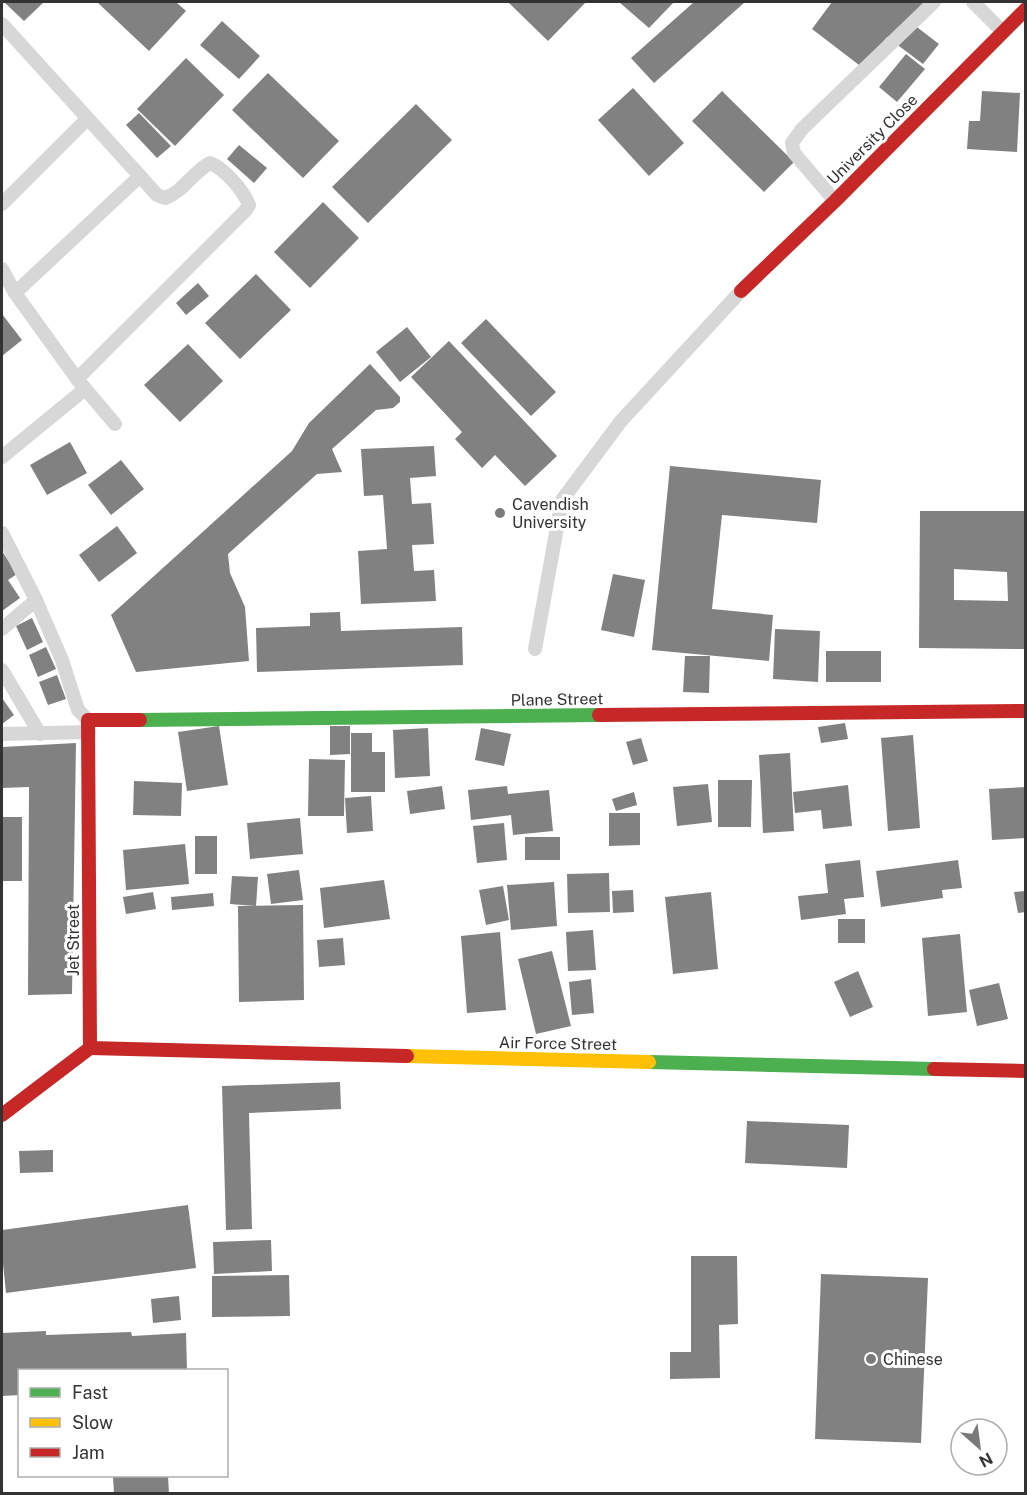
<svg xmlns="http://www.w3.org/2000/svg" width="1027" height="1495" font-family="'Public Sans',sans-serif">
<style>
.building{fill:#818181;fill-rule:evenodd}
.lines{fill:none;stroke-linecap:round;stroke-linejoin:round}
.lane{stroke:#d7d7d7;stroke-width:14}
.fast{stroke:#4caf50;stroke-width:14}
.slow{stroke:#ffc107;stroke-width:14}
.jam{stroke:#c62828;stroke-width:14}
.poi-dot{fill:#7a7a7a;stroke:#fff;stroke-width:2}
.labels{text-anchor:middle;stroke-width:6;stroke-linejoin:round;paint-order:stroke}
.street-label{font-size:16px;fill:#333;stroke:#fff}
.poi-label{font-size:16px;fill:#333;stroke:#fff;text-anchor:start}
</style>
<rect width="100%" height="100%" fill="#fff"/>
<g class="building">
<path d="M4,2H44L24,21Z"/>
<path d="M97,2H176L186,11L149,51Z"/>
<path d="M508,2H586L548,41Z"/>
<path d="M619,2H674L649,28Z"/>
<path d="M694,2H745L654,83L631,58Z"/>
<path d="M832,2H924L909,21L939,44L923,64L887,37L863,68L812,29Z"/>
<path d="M222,21L260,56L239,79L200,45Z"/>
<path d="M906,54L925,69L897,102L879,87Z"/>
<path d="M186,58L224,95L175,146L137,109Z"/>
<path d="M268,73L339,141L303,178L232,110Z"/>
<path d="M633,88L684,143L649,176L598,120Z"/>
<path d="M722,91L794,162L764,192L692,121Z"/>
<path d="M982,91L1020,93L1017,152L967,149L969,121H980Z"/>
<path d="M416,104L452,140L368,223L332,187Z"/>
<path d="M139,113L171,146L157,158L126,125Z"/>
<path d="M239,145L267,168L254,183L227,159Z"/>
<path d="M323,202L359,238L310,288L274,252Z"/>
<path d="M256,274L291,310L240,359L205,323Z"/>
<path d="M198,283L209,296L186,315L176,303Z"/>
<path d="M2,314L22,340L2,356Z"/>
<path d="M486,319L556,392L531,416L461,343Z"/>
<path d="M407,327L431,357L400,382L376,352Z"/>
<path d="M449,341L557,456L525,486L495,455L482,468L455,439L462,432L411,377Z"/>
<path d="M188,344L223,381L180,422L144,385Z"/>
<path d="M370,364L400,397V402L393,408L376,410L332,449L342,472L317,474L228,554L230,573L245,607L249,661L136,672L111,615L292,451L309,423Z"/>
<path d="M70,442L87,473L47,495L30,465Z"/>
<path d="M434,446L436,476L410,478L412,504L431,503L434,544L412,545L414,571L434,570L436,601L361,604L358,551L387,549L383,495L364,496L361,449Z"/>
<path d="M121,460L144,489L111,515L88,485Z"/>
<path d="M670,466L821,480L817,523L722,515L712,609L773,615L769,661L652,650Z"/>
<path d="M920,511H1026V649L919,648ZM954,569L1007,572L1008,601L954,600Z"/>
<path d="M117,526L137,553L99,582L79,555Z"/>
<path d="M2,551L17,574L8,580L20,598L2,611Z"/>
<path d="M613,574L645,580L634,637L601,630Z"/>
<path d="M340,612L341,631L462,627L463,665L257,672L256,628L310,626V613Z"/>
<path d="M32,618L43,642L27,650L16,626Z"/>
<path d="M775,629L820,631L818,682L773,679Z"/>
<path d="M46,647L56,669L38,677L29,655Z"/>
<rect x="826" y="651" width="55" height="31"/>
<path d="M685,656H710L709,693L683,692Z"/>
<path d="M57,675L66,699L48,705L39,682Z"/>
<path d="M2,698L14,715L2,724Z"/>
<path d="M845,723L848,739L821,743L818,727Z"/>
<path d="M219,726L228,785L187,791L178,732Z"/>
<path d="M330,726H350V754L330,755Z"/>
<path d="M428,728L430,776L395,778L393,730Z"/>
<path d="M481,728L511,734L504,766L475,760Z"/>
<path d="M351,733H372V752H385V792H351Z"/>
<path d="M913,735L920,828L888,831L881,738Z"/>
<path d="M641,738L648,761L633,765L626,742Z"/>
<path d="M76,743L72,994L28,995L29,787L2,788V747Z"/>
<path d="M790,753L794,831L763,833L759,755Z"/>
<path d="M309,759L345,760L344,816H308Z"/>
<path d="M718,780H752L751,827H718Z"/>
<path d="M134,781L182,783L181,816L133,815Z"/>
<path d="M708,784L712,822L677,826L673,787Z"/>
<path d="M848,785L852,826L823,829L821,810L795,813L793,792Z"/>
<path d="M442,786L445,809L410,814L407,791Z"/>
<path d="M507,786L508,794L549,790L553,831L513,835L511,815L471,820L468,790Z"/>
<path d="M1026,787V838L992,840L989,789Z"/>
<path d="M634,792L637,805L616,811L612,799Z"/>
<path d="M371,796L373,831L347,833L345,798Z"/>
<path d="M609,813H640V845L609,846Z"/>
<rect x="2" y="817" width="20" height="64"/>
<path d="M300,818L303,854L250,859L247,823Z"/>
<path d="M504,823L507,860L477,863L473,826Z"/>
<rect x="195" y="836" width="22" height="38"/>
<rect x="525" y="837" width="35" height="23"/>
<path d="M185,844L189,884L126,890L123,850Z"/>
<path d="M860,860L864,897L844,899L846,914L801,920L798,896L828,893L825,864Z"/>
<path d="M958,860L962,888L942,890L943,898L881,907L876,871Z"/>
<path d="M299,870L303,900L271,904L267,874Z"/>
<path d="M609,873L610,912L568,913L567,874Z"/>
<path d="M232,876L258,877L256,906L230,904Z"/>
<path d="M384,880L390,919L324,928L320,888Z"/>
<path d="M554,882L557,926L511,930L507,885Z"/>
<path d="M503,886L509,920L486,925L479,890Z"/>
<path d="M633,890L634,912L613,913L612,891Z"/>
<path d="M1026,891V912L1018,913L1014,892Z"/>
<path d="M153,892L156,909L126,914L123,897Z"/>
<path d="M711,892L718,969L673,974L665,897Z"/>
<path d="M213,893L214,906L172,910L171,897Z"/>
<path d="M303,905L304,1000L239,1002L238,906Z"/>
<rect x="838" y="919" width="27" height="24"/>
<path d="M593,930L596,970L568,971L566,932Z"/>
<path d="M500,932L506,1010L467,1013L461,936Z"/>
<path d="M960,934L967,1012L928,1016L922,938Z"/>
<path d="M343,938L345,965L319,967L317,940Z"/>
<path d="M552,951L571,1026L536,1034L518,959Z"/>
<path d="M858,971L873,1007L850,1017L834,982Z"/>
<path d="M591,979L594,1013L572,1015L569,982Z"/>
<path d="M999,983L1008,1019L977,1026L969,990Z"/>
<path d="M340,1082L341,1109L249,1113L252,1229L226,1230L222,1086Z"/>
<path d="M747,1121L849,1125L847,1168L745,1163Z"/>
<path d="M53,1150V1172L20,1173L19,1151Z"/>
<path d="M188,1205L196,1268L6,1293L2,1254V1230Z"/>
<path d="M271,1240L272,1271L214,1274L213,1242Z"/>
<path d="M691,1256H737L738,1324L719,1325L720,1378L670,1379V1352H691Z"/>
<path d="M821,1274L928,1278L921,1443L815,1439Z"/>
<path d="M289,1275L290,1316L212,1317V1276Z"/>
<path d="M179,1296L181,1320L153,1323L151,1299Z"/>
<path d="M46,1331V1335L131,1332L132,1336L186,1333L187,1370H20V1395L2,1396V1333Z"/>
<path d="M113,1476H168L169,1494H114Z"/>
</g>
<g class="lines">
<g class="lane">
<path d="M973,2L1002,31"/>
<path d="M2,24L140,176L15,293"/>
<path d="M835,201L794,153L792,143L802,129L934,2"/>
<path d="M2,204L87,119"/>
<path d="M2,269L15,293L77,379"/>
<path d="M115,424L77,379L245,211L249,205C243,190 225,169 210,163C193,172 183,192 165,198L157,195L140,176"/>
<path d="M2,457L85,389"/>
<path d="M2,533L36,600L62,660L78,710L88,720"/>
<path d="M2,629L36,600"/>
<path d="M535,649L562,500L621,421L741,291"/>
<path d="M2,670L40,734"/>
<path d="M2,734L89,732"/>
</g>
<g class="fast">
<path d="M140,720L599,715"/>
<path d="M649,1062L934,1069"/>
</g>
<path class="slow" d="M407,1056L649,1062"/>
<g class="jam">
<path d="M741,291L835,201L1026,9"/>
<path d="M599,715L1026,711"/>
<path d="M90,1048L407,1056"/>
<path d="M934,1069L1026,1071"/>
<path d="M2,1115L90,1048L88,720H140"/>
</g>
</g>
<g class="poi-dot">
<circle cx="500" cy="513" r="6"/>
<circle cx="871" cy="1359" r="6"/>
</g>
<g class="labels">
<g class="street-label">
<text transform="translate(872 139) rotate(-45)" y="6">University Close</text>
<text transform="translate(557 699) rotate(-1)" y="6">Plane Street</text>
<text transform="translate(73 940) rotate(-90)" y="6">Jet Street</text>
<text transform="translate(558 1043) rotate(1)" y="6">Air Force Street</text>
</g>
<g class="poi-label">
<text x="512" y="510">Cavendish<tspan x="512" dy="18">University</tspan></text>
<text x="883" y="1365">Chinese</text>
</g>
</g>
<rect width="1027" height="1495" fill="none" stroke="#333333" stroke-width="6"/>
<rect x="18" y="1369" width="210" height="108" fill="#ffffff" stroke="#adadad" stroke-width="1.5"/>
<rect x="30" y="1388" width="30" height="9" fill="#4caf50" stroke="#adadad" stroke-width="1.5"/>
<text x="72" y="1399" font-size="18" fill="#333333">Fast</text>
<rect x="30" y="1418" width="30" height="9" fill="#ffc107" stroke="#adadad" stroke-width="1.5"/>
<text x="72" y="1429" font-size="18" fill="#333333">Slow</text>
<rect x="30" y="1448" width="30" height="9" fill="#c62828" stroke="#adadad" stroke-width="1.5"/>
<text x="72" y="1459" font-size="18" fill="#333333">Jam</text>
<g transform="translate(979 1447) rotate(152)"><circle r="28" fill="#ffffff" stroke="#adadad" stroke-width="1.5"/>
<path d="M0-4.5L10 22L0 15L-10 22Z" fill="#7a7a7a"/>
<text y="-9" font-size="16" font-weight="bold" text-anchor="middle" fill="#333333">N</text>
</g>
</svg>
